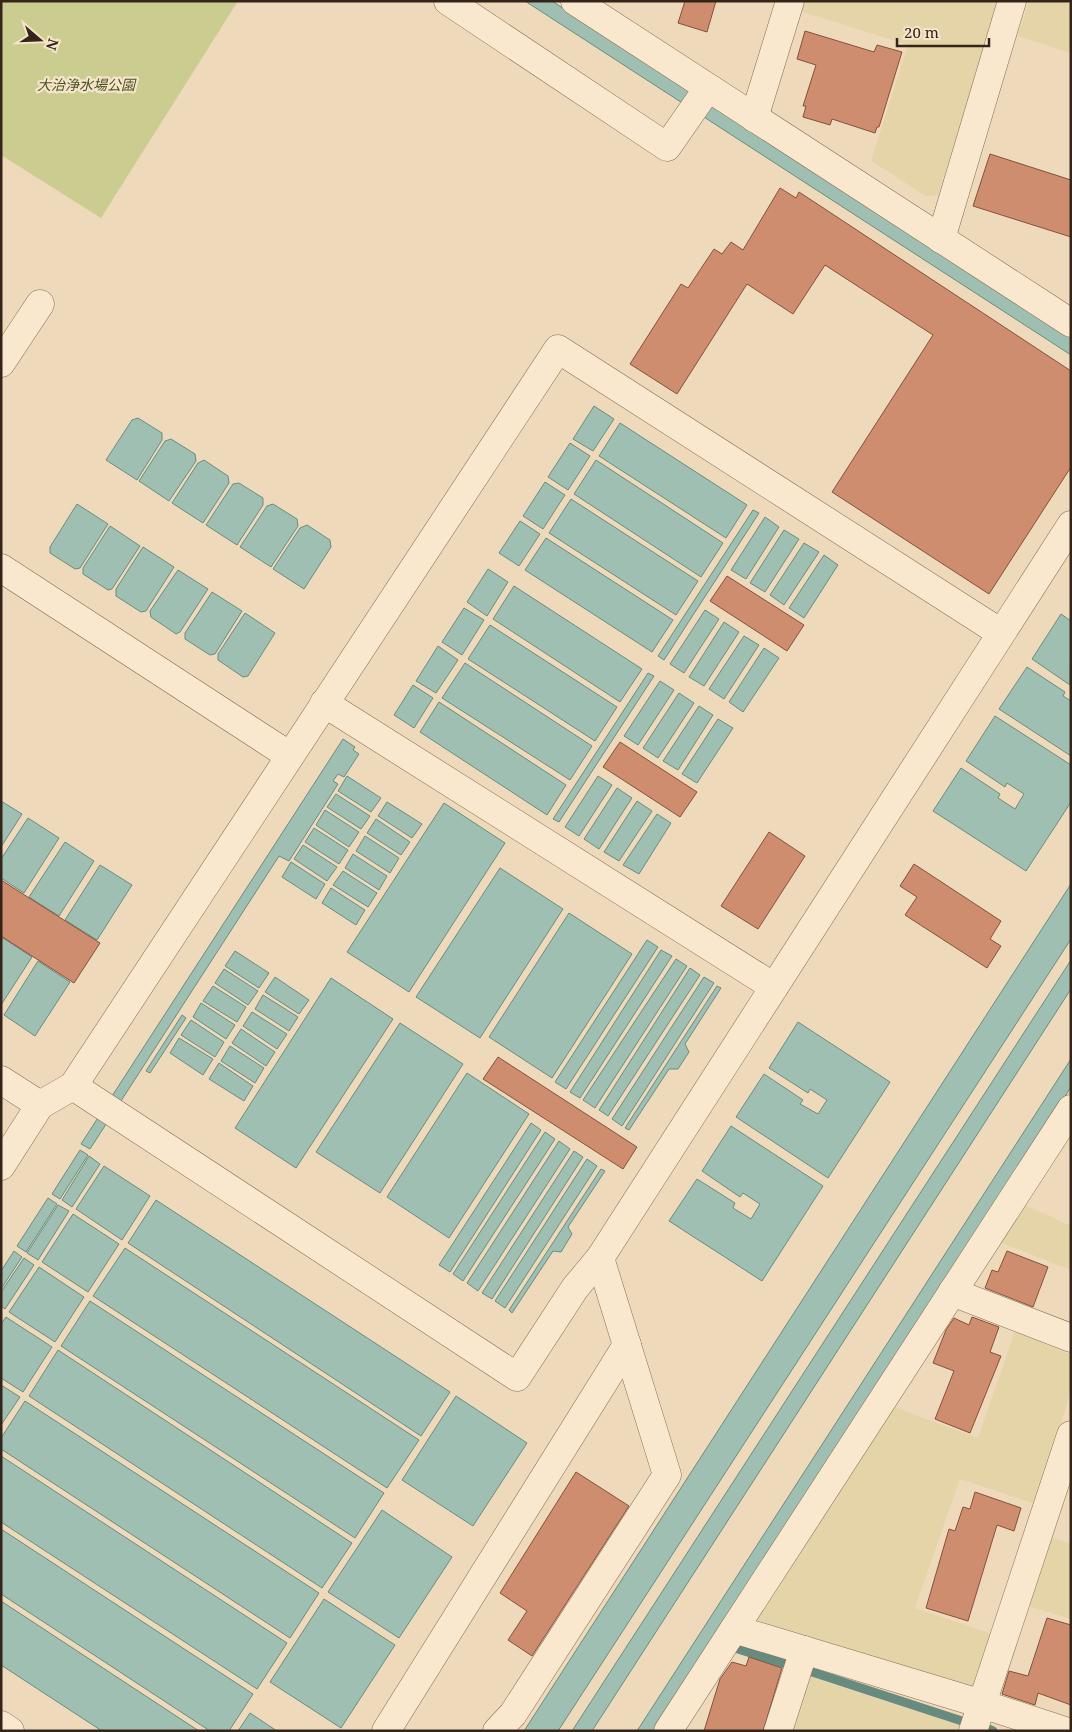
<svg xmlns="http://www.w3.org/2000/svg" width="1072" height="1732" font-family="'Noto Serif','Noto Sans JP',serif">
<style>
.farmland{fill:#e4d4a8}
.green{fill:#cbcc8f}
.water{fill:#9fbfb2;stroke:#678c7f}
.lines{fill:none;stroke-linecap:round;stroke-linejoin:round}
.stream{stroke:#678c7f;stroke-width:9}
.building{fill:#ce8d6f;stroke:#85503a}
.minor-casing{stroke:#866a55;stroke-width:29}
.minor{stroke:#f9e8ce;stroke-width:28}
.labels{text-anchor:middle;stroke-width:4.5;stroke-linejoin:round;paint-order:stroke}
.park-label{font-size:14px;font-style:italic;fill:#4a5120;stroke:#f6e5cb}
</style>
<rect width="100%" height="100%" fill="#eedabb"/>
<g class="farmland">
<path d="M803,1H999L938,195L926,196L871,161L908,45L800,11Z"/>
<path d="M1029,1H1062L1071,4V53L1018,36Z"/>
<path d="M1021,1203L1071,1226V1270L997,1241Z"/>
<path d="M1015,1331L1071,1355V1391L1035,1504L960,1479L915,1608L992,1634L976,1684L966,1689L753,1619L891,1406L978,1438Z"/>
<path d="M1050,1537L1071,1544V1619L1028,1606Z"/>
<path d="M804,1675L963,1726L961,1731H786Z"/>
</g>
<path class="green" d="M1,1H238L101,218L1,155Z"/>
<g class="water">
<path d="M525,1H552L1071,338V355Z"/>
<path d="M594,406L614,419L593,451L573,439Z"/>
<path d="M138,418L162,433V440L137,480L106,460L132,420Z"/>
<path d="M620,423L747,505L726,538L599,456Z"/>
<path d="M171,439L195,454L196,461L169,501L139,481L165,441Z"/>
<path d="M570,443L590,456L568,490L548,477Z"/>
<path d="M204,460L228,476L229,483L203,523L172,503L198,463Z"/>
<path d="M596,460L723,543L701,577L574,494Z"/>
<path d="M545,482L565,495L543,529L523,516Z"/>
<path d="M239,483L263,498V505L237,545L206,525L233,484Z"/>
<path d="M571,499L698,581L676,615L549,533Z"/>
<path d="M77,504L108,524L80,568L75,569L50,553V547Z"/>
<path d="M273,504L297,519L298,526L271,567L240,547L267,506Z"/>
<path d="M753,510L759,513L664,660L658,656Z"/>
<path d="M765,517L779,527L746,579L731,570Z"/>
<path d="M520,521L540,534L519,566L499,553Z"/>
<path d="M307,525L330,540L331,547L304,589L273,569L300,528Z"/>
<path d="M110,526L140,546L112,589L108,590L83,574V568Z"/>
<path d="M784,530L799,539L765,592L750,583Z"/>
<path d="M546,538L673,620L652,652L525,570Z"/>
<path d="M804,543L819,552L784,605L770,595Z"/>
<path d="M143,547L174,567L146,611L141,612L116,596V589Z"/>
<path d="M824,555L838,565L804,618L789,608Z"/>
<path d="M488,569L508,582L487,616L467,602Z"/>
<path d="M178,570L208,589L180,632L176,634L151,617L150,611Z"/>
<path d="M514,586L642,669L620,702L493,619Z"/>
<path d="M212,592L242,611L215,654L210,655L185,639V633Z"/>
<path d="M464,608L484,620L462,655L442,642Z"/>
<path d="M705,610L719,619L684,673L670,664Z"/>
<path d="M245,613L275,633L248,676L243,677L218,660V654Z"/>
<path d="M1061,614L1071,621L1070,685L1032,659Z"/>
<path d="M724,622L739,632L704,686L689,677Z"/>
<path d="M490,625L617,707L595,741L468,659Z"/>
<path d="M744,636L759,645L724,699L709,689Z"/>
<path d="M438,646L458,660L436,693L416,681Z"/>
<path d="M764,648L779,658L743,712L729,702Z"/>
<path d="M465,663L592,746L570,780L442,698Z"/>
<path d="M1027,667L1065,692L1063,696L1071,701V756L999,709Z"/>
<path d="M648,673L654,676L559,822L553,819Z"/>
<path d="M660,681L674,690L638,745L624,736Z"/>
<path d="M413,685L433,698L414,728L394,715Z"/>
<path d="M679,693L694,703L658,758L643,748Z"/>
<path d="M439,702L566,785L547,815L420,732Z"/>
<path d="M699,706L713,715L678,770L663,761Z"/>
<path d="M995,716L1071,765V802L1026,871L933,811L961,768L1000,794L998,798L1015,809L1024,794L1007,783L1005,787L966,761Z"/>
<path d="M718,719L733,728L697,783L682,774Z"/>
<path d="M343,739L355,747L353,750L359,754L344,777L338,774L333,781L338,784L289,861L279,856L90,1149L81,1144Z"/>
<path d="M347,776L381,798L371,812L338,791Z"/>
<path d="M598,776L612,785L579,836L565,827Z"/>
<path d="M617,788L632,798L599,849L584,839Z"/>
<path d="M336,794L370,816L361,829L327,807Z"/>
<path d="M1,801L22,814L1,847Z"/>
<path d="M637,801L652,811L619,861L604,852Z"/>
<path d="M387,802L422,824L412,838L378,816Z"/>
<path d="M444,803L505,843L409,992L347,952Z"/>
<path d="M325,810L359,832L349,847L316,825Z"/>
<path d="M657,814L671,823L639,874L623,865Z"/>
<path d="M28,818L59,838L24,893L1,878V859Z"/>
<path d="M376,819L410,842L401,855L367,833Z"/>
<path d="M314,828L348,850L339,864L305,842Z"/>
<path d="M365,836L399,858L390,873L356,851Z"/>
<path d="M65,842L94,861L59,916L29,897Z"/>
<path d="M303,845L337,867L327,881L294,859Z"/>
<path d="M353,854L387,876L379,890L345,868Z"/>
<path d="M291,862L325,884L316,899L282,877Z"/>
<path d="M100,865L132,885L97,940L65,920Z"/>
<path d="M500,868L563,909L480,1038L416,997Z"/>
<path d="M343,871L377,893L368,907L333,885Z"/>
<path d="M1071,884V939L558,1731H524Z"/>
<path d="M331,888L365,910L356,925L322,903Z"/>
<path d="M569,913L632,954L552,1078L489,1037Z"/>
<path d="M3,938L32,957L1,1005V941Z"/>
<path d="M647,940L658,947L566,1089L555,1082Z"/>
<path d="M661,950L672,956L580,1098L570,1092Z"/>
<path d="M235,951L269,973L259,988L225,966Z"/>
<path d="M676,959L687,966L595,1108L583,1100Z"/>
<path d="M1071,960V989L592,1731H572Z"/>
<path d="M38,961L70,982L35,1036L4,1015Z"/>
<path d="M690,968L700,975L608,1116L599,1110Z"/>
<path d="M224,969L258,991L248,1005L215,983Z"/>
<path d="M275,977L309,1000L299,1014L265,992Z"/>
<path d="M704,977L714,983L622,1126L612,1119Z"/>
<path d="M331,978L393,1019L296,1168L235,1128Z"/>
<path d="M213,986L246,1007L237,1022L203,1001Z"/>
<path d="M717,986L721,988L685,1044L689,1052L678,1069H669L629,1130L625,1128Z"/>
<path d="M263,995L298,1017L289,1031L255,1009Z"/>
<path d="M201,1003L235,1025L226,1039L193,1017Z"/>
<path d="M252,1012L287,1034L277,1049L243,1026Z"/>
<path d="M182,1015L186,1018L150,1073L146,1071Z"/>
<path d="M191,1020L224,1042L215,1057L181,1035Z"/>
<path d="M798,1022L890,1082L828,1178L736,1117L764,1074L803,1100L800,1104L818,1114L827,1100L810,1089L808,1093L769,1068Z"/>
<path d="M400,1023L463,1064L380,1193L316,1152Z"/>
<path d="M241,1029L275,1052L266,1066L232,1043Z"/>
<path d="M179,1038L213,1059L203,1075L170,1053Z"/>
<path d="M230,1046L264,1068L255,1083L221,1061Z"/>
<path d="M1071,1059V1087L655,1731H637Z"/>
<path d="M219,1063L253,1086L244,1101L209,1079Z"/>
<path d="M467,1073L529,1114L449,1238L387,1197Z"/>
<path d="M531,1123L541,1130L450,1272L439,1265Z"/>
<path d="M731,1126L823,1186L762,1281L669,1221L697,1179L735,1203L733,1208L751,1219L760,1204L743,1193L740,1197L702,1171Z"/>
<path d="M545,1132L555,1139L463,1281L453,1274Z"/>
<path d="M559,1141L570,1149L478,1291L467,1283Z"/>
<path d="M80,1150L88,1155L60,1199L52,1194Z"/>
<path d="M574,1151L583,1157L492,1299L482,1293Z"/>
<path d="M89,1156L100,1164L72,1207L62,1200Z"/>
<path d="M587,1159L597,1166L505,1308L495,1301Z"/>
<path d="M104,1166L150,1196L122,1240L76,1209Z"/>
<path d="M601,1169L605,1171L568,1227L572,1234L561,1252L553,1251L512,1313L509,1310Z"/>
<path d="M48,1198L57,1204L26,1252L17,1246Z"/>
<path d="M156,1200L450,1392L421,1436L128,1243Z"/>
<path d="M58,1205L69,1211L38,1260L27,1253Z"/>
<path d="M73,1214L119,1244L88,1292L42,1262Z"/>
<path d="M125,1248L419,1440L387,1488L93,1296Z"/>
<path d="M14,1251L22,1257L1,1289V1271Z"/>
<path d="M24,1258L34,1265L5,1309L1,1306V1292Z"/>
<path d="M39,1267L84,1297L55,1342L9,1312Z"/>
<path d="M90,1301L384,1493L355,1538L61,1346Z"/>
<path d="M6,1317L52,1347L23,1392L1,1378V1324Z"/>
<path d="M58,1350L352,1543L322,1588L29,1396Z"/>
<path d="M1,1385L20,1397L1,1425Z"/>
<path d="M456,1396L527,1443L473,1526L402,1480Z"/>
<path d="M25,1401L319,1593L290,1638L1,1449V1438Z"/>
<path d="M1,1456L287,1643L257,1689L1,1522Z"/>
<path d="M382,1510L452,1557L399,1638L328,1592Z"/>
<path d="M1,1529L253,1694L229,1731H210L1,1594Z"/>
<path d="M324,1599L395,1645L341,1728L270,1682Z"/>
<path d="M1,1601L199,1731H102L1,1665Z"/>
<path d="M250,1713L277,1731H238Z"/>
</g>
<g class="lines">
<g class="stream">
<path d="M738,1649L792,1666"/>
<path d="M806,1670L965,1722"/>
<path d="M986,1728L993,1731"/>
</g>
</g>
<g class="building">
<path d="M685,1H716L707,32L678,23Z"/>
<path d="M805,31L874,52L877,45L902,52L879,127H877L875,133L832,119L830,125L803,117L806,106H803L816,65L797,59Z"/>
<path d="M990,154L1071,180V237L973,206Z"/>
<path d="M780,188L796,198L799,192L1071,371V467L989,594L832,492L933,335L825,265L793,314L747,284L677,394L630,364L681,284L688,288L714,249L722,254L731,242L743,250Z"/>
<path d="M727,576L804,625L787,651L710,601Z"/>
<path d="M620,742L697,792L680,817L603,767Z"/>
<path d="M769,832L805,856L758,929L721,906Z"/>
<path d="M914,864L1001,921L990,939L1001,946L987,968L905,915L917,897L900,886Z"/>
<path d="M1,880L100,943L74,983L1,936Z"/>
<path d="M498,1057L637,1147L623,1169L483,1079Z"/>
<path d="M1007,1251L1048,1267L1033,1307L985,1288L992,1270L998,1272Z"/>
<path d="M972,1317L999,1327L990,1352L1001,1356L970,1433L935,1419L954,1371L933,1363L946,1330L954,1318L969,1325Z"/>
<path d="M576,1472L629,1506L532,1656L508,1640L527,1611L500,1593Z"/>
<path d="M975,1492L1021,1508L1014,1531L997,1525L968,1621L926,1608L949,1529L955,1531L963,1507L970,1509Z"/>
<path d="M1047,1618L1071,1625V1705L1038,1693L1035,1705L1002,1694L1009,1671L1028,1676Z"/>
<path d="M749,1657L782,1668L763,1731H704L720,1679L732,1662L746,1666Z"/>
</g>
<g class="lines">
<defs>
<g id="minor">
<path d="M448,1L667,147L708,88"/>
<path d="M575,1L1071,323"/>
<path d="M754,118L790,1"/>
<path d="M941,239L1012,1"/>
<path d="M1,363L40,304"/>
<path d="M1,568L290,756"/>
<path d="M324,703L774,987"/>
<path d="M1,1080L40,1105"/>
<path d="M73,1086L517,1377L575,1288L600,1258"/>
<path d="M1,1166L40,1105L73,1086L558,349L1001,633"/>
<path d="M952,1292L1071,1338"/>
<path d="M734,1629L982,1704L1065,1731"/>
<path d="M1,1725L10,1731"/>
<path d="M386,1731L627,1345"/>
<path d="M497,1731L513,1714L667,1475L600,1258L1071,525"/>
<path d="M668,1731L1071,1109"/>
<path d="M778,1731L804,1650"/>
<path d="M973,1731L1071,1435"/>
</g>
</defs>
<use href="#minor" class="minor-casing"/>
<use href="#minor" class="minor"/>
</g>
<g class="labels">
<g class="park-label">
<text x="86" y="90">大治浄水場公園</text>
</g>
</g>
<rect width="1072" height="1732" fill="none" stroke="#34241a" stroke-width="5"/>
<g transform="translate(40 40) rotate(109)" stroke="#f6e5cb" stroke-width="4" paint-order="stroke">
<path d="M0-4L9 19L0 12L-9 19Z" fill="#34241a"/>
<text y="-8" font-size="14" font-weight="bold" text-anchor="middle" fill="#34241a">N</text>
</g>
<path d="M897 38v8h92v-8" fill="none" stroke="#34241a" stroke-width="2.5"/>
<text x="904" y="38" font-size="15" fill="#34241a" stroke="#f6e5cb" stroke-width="4" paint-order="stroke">20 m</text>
</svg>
